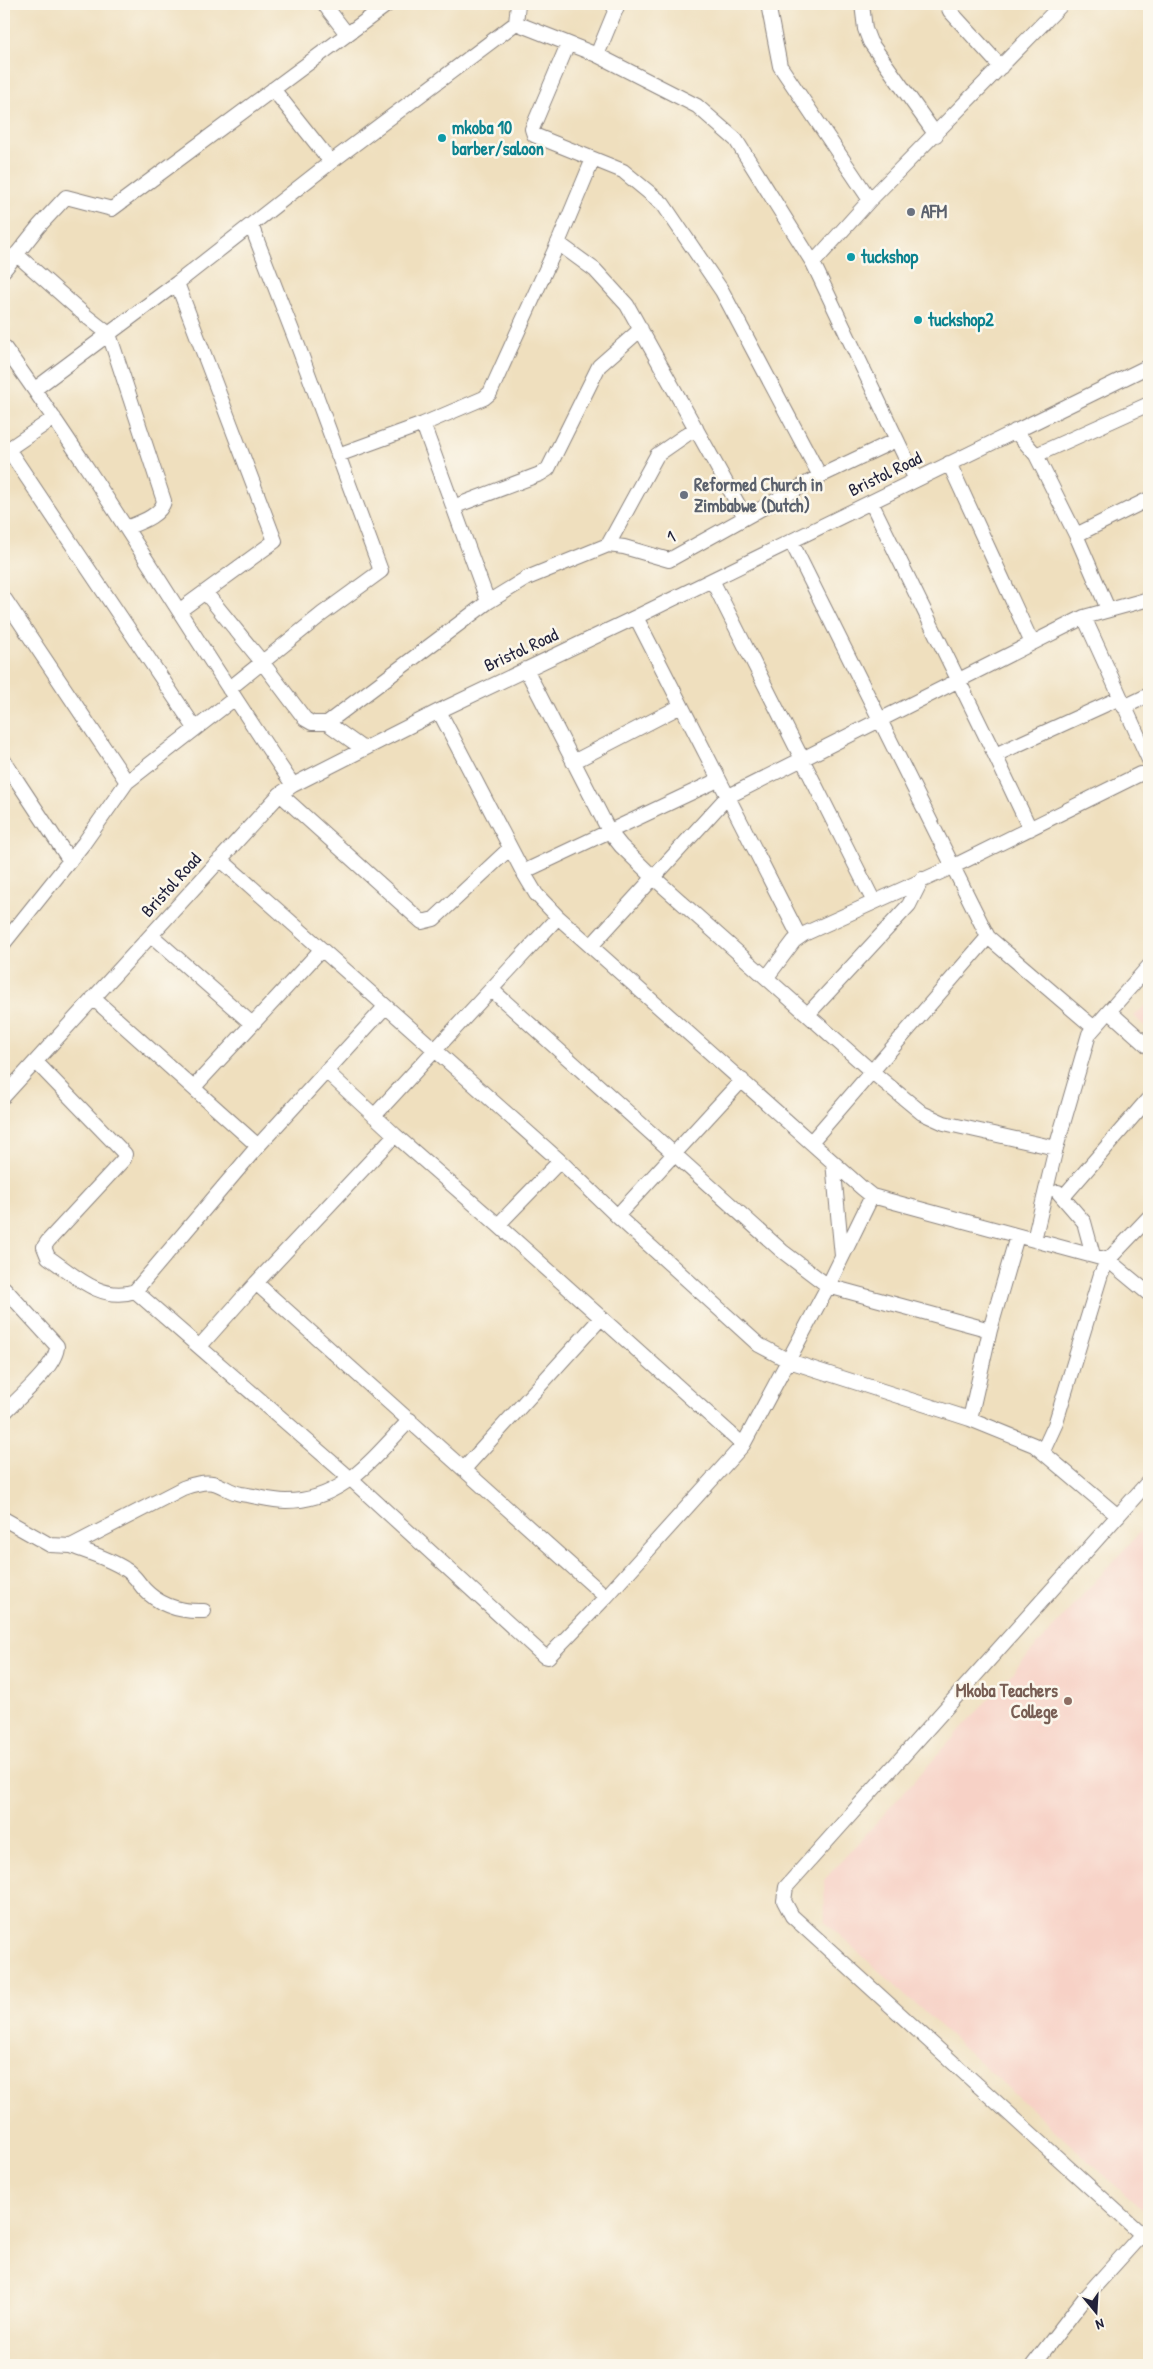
<svg xmlns="http://www.w3.org/2000/svg" width="1153" height="2369" viewBox="0 0 1153 2369" font-family="'Patrick Hand',sans-serif">
  <style>
    .built { fill: #f7d1c6 }
    .lines { fill: none; stroke-linecap: round; stroke-linejoin: round }
    .minor-casing { stroke: #88807c; stroke-width: 16 }
    .minor { stroke: #fff; stroke-width: 14 }
    .culture-dot { fill: #0f9aa8; stroke: #fbf7ec; stroke-width: 2 }
    .worship-dot { fill: #6b7280; stroke: #fbf7ec; stroke-width: 2 }
    .education-dot { fill: #8d6e63; stroke: #fbf7ec; stroke-width: 2 }
    .labels { text-anchor: middle; stroke-width: 5; stroke-linejoin: round; paint-order: stroke }
    .culture-label { font-size: 18px; font-weight: bold; fill: #0d838f; stroke: #fbf7ec; text-anchor: start }
    .worship-label { font-size: 18px; font-weight: bold; fill: #5b616d; stroke: #fbf7ec; text-anchor: start }
    .street-label { font-size: 18px; fill: #22223b; stroke: #fbf7ec }
    .education-label { font-size: 18px; font-weight: bold; fill: #785e54; stroke: #fbf7ec; text-anchor: end }
  </style>
  <rect width="100%" height="100%" fill="#fbf7ec"/>
  <filter id="ink" filterUnits="userSpaceOnUse"><feTurbulence type="fractalNoise" baseFrequency=".02" numOctaves="2"/><feDisplacementMap in="SourceGraphic" scale="10" xChannelSelector="R" yChannelSelector="G"/><feConvolveMatrix kernelMatrix="1 2 1 2 8 2 1 2 1" color-interpolation-filters="sRGB"/></filter>
  <filter id="wash" filterUnits="userSpaceOnUse"><feTurbulence type="fractalNoise" baseFrequency=".0096" numOctaves="4" result="noise"/><feDisplacementMap in="SourceGraphic" scale="20" xChannelSelector="R" yChannelSelector="G"/><feGaussianBlur stdDeviation="1.12" result="paint"/><feColorMatrix in="noise" values="0 0 0 0 0 0 0 0 0 0 0 0 0 0 0 0 0 1.4 0 .05"/><feComposite in="paint" operator="in"/></filter>
  <g filter="url(#wash)">
    <rect width="100%" height="100%" fill="#efdfbe"/>
    <path class="built" d="M1149 1002V1031L1134 1016Z
      M1149 1522V2216L825 1922 824 1880Z"/>
  </g>
  <g filter="url(#ink)">
    <g class="lines">
      <defs>
        <path id="minor" d="M324 4 347 34
          M768 4 780 66 870 200
          M862 4 865 29 870 42 936 135
          M947 4 950 11 1001 67
          M516 23 518 4
          M568 44 532 129 534 135 623 171 663 204 722 291 820 476
          M597 55 618 4
          M273 89 331 162
          M558 243 595 270 627 305 745 517
          M16 254 86 316 109 334 164 501C161 516 138 523 126 528
          M813 263 870 200 1062 4
          M4 270 39 226 66 197 112 209 388 4
          M177 283 275 541 179 611
          M4 347C106 488 194 641 293 785
          M35 389 177 283 331 162 516 23 597 55 697 106 736 140 813 263 916 480
          M423 424 488 602
          M1015 431 1036 455 1076 535 1108 609
          M8 449 195 728
          M4 452 54 418
          M338 455 423 424 484 398 490 393 558 243 593 159
          M1036 455 1149 404
          M949 463 1032 643
          M871 502 995 755
          M453 507 540 474 548 469 599 366 641 329
          M1076 535 1149 499
          M791 541 988 937 1093 1027
          M608 545 624 547 669 560 820 476 896 440
          M712 580 873 900
          M205 592 262 662 305 719 312 723H327L362 748
          M4 598 127 782
          M636 617 799 936
          M1084 617 1149 760
          M526 669 609 831 621 846 653 877 871 1071 922 1113 944 1123 1056 1148
          M229 689 322 614 381 571 298 346 251 225
          M1124 707 1149 695
          M439 711 523 872 536 894 558 917 862 1188 872 1196 1108 1260 1149 1294
          M327 723 488 602 527 578 608 545 657 455 696 428
          M4 761 70 861
          M573 762 681 706
          M280 794 422 922 434 919 509 849
          M1030 829 995 755 1120 698
          M220 859 560 1161 617 1216 759 1345 789 1361 970 1419 1034 1445 1118 1516
          M523 872 718 780
          M151 935 251 1023
          M4 943 84 843 127 782 235 698
          M591 946 727 797 1084 617 1149 599
          M767 977 794 941 804 934 954 866 1140 774H1149
          M492 990 782 1251 828 1286 990 1330
          M93 998 258 1146
          M1110 1012 1149 1047
          M808 1014 909 905 922 879
          M36 1062 125 1154 124 1159 48 1241 44 1247 48 1257C74 1275 102 1303 135 1291L258 1146 385 1007
          M326 1071 395 1135 498 1225 743 1445
          M194 1087 321 950
          M4 1096 280 794 293 785 439 711 636 617 1149 366
          M374 1116 558 917
          M811 1142 988 937
          M833 1162 842 1256
          M1058 1192 1084 1222 1093 1255
          M1064 1196 1149 1098
          M617 1216 742 1080
          M498 1225 560 1161
          M1034 1240 1056 1148 1089 1034 1149 966
          M256 1283 606 1597
          M4 1288 57 1346C57 1366 18 1398 4 1413
          M135 1291 351 1479 544 1656 548 1657 606 1597 743 1445 828 1286 872 1196
          M200 1346 256 1283 395 1135
          M970 1419 990 1330 1017 1236
          M1043 1451 1055 1425 1101 1274 1108 1260 1149 1217
          M464 1469 601 1318
          M1149 1481 786 1887 784 1901 792 1916 1149 2241
          M4 1519 50 1545 71 1546 183 1488C192 1485 203 1481 213 1483 223 1485 229 1492 241 1494 256 1496 272 1501 286 1501 344 1501 373 1457 410 1420
          M71 1546C90 1553 108 1558 125 1569 134 1574 138 1582 144 1589 160 1606 182 1612 204 1611
          M1033 2365 1087 2295 1142 2234"/>
      </defs>
      <use href="#minor" class="minor-casing"/>
      <use href="#minor" class="minor"/>
    </g>
  </g>
  <g class="culture-dot">
    <circle cx="442" cy="138" r="5"/>
    <circle cx="851" cy="257" r="5"/>
    <circle cx="918" cy="320" r="5"/>
  </g>
  <g class="worship-dot">
    <circle cx="911" cy="212" r="5"/>
    <circle cx="684" cy="495" r="5"/>
  </g>
  <circle class="education-dot" cx="1068" cy="1701" r="5"/>
  <g class="labels">
    <g class="culture-label">
      <text x="452" y="134">mkoba 10<tspan x="452" dy="21">barber/saloon</tspan></text>
      <text x="861" y="263">tuckshop</text>
      <text x="928" y="326">tuckshop2</text>
    </g>
    <g class="worship-label">
      <text x="921" y="218">AFM</text>
      <text x="694" y="491">Reformed Church in<tspan x="694" dy="21">Zimbabwe (Dutch)</tspan></text>
    </g>
    <g class="street-label">
      <text transform="translate(885 474) rotate(-26)" y="6">Bristol Road</text>
      <text transform="translate(671 537) rotate(-29)" y="6">1</text>
      <text transform="translate(521 650) rotate(-25)" y="6">Bristol Road</text>
      <text transform="translate(171 885) rotate(-48)" y="6">Bristol Road</text>
    </g>
    <g class="education-label">
      <text x="1058" y="1697">Mkoba Teachers<tspan x="1058" dy="21">College</tspan></text>
    </g>
  </g>
  <rect width="1153" height="2369" fill="none" stroke="#fbf7ec" stroke-width="20"/>
  <g transform="translate(1096 2312) rotate(162)" stroke="#fbf7ec" stroke-width="4" paint-order="stroke">
  <path d="M0-4L9 19L0 12L-9 19Z" fill="#22223b"/>
  <text y="-8" font-size="14" font-weight="bold" text-anchor="middle" fill="#22223b">N</text>
  </g>
</svg>
